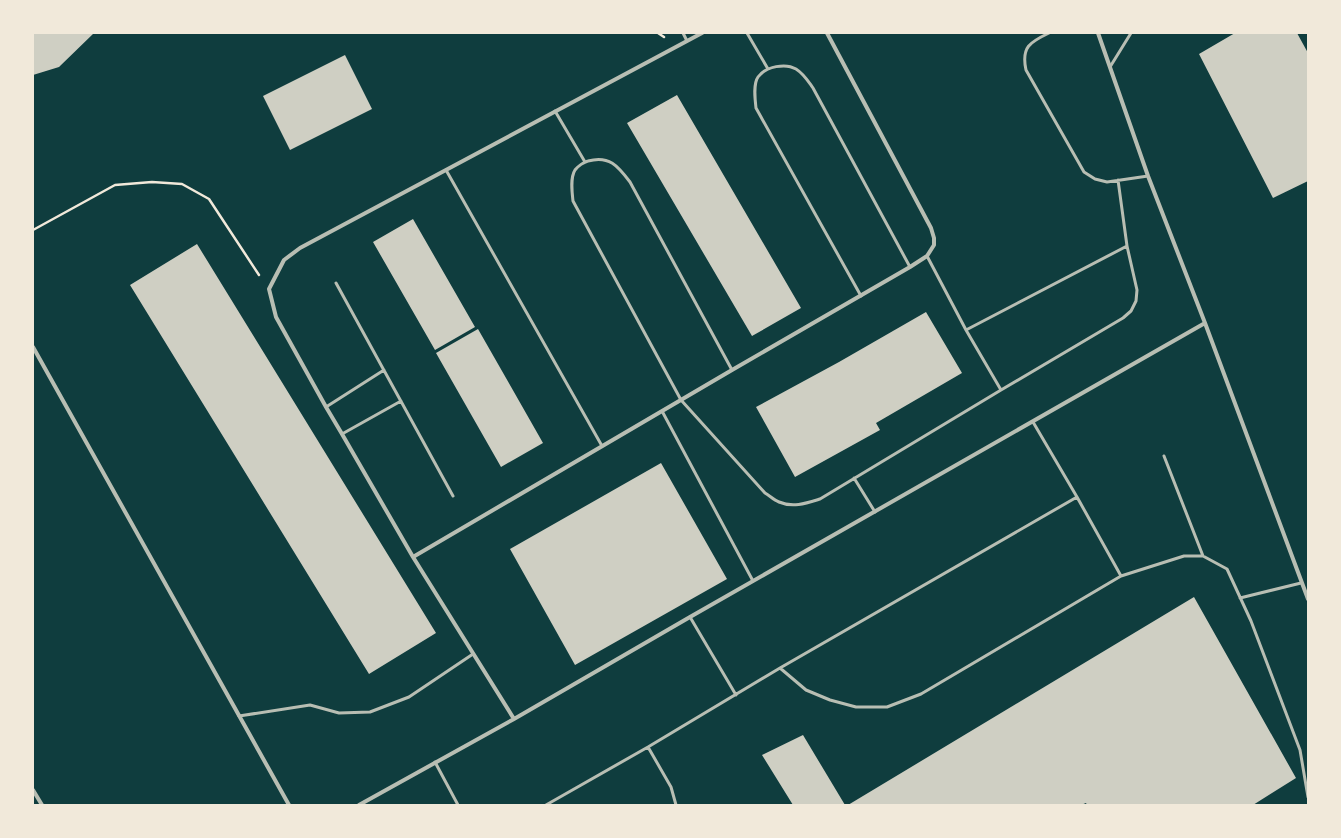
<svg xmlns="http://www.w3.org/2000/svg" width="1341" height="838" viewBox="0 0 1341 838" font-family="Inter,sans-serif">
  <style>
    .building { fill: #cfcfc3 }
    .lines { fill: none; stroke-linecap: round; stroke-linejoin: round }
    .path { stroke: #f1e9da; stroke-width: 2.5 }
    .service { stroke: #b8beb3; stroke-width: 3 }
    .minor { stroke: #b8beb3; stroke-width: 4 }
  </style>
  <rect width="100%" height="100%" fill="#0f3d3e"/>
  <path class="building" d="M33 33H94L59 67 33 75Z
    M1235 33H1297L1308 53V181L1273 198 1199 54Z
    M345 55 372 109 290 150 263 96Z
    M677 95 801 308 752 336 627 123Z
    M413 219 475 327 435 350 373 242Z
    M197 244 436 633 369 674 130 285Z
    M926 312 962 373 876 423 880 430 795 477 756 407 839 362Z
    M478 329 543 443 501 467 436 353Z
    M661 463 727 579 575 665 510 549Z
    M1194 597 1296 778 1253 805H1087L1086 803 1081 805H848Z
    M803 735 845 805H793L762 755Z"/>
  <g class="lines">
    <path class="path" d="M658 33 664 37
      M33 230 115 185 152 182 182 184 209 199 259 275"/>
    <path class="service" d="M683 33 687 41
      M747 33 768 69
      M1049 33C1030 42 1021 47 1026 70L1084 172 1095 179 1107 182 1148 176
      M1110 67 1131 33
      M555 111 585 162
      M446 170 602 446
      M927 256 966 330 1001 390
      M336 283 453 496
      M861 296 756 108C755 99 753 84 758 77 766 66 786 63 796 69 804 74 808 81 813 88L910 267
      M966 330 1127 246
      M732 370 630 182C618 166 609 155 588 161 584 162 578 166 575 170 570 178 572 192 573 201L681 400 765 493C770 496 774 500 779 502 793 508 807 503 820 499L1001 390 1123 318 1131 311 1136 301 1137 290 1127 246 1118 180
      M326 407 384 370
      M662 411 753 581
      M1033 422 1077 497 1121 576
      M342 434 401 401
      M1164 456 1203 556
      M854 478 875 512
      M1240 598 1301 583
      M690 617 736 695
      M780 668 806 690 830 700 856 707H887L921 694 1121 576 1184 556H1203L1227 569 1251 621 1300 750 1308 797
      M239 716 310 705 339 713 370 712 409 697 473 654
      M648 747 671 787 676 805
      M435 762 458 805
      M546 805 648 747 780 668 1077 497"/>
    <path class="minor" d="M1098 33 1148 176 1205 323 1308 599
      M33 347 289 805
      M413 557 732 370 910 267 927 256 934 245V238L931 228 827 33
      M514 719 413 557 342 434 326 407 276 317 269 289 284 260 300 248 702 33
      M33 790 42 805
      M359 805 514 719 690 617 1205 323"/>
  </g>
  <rect width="1341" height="838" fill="none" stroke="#f1e9da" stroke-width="68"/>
</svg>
